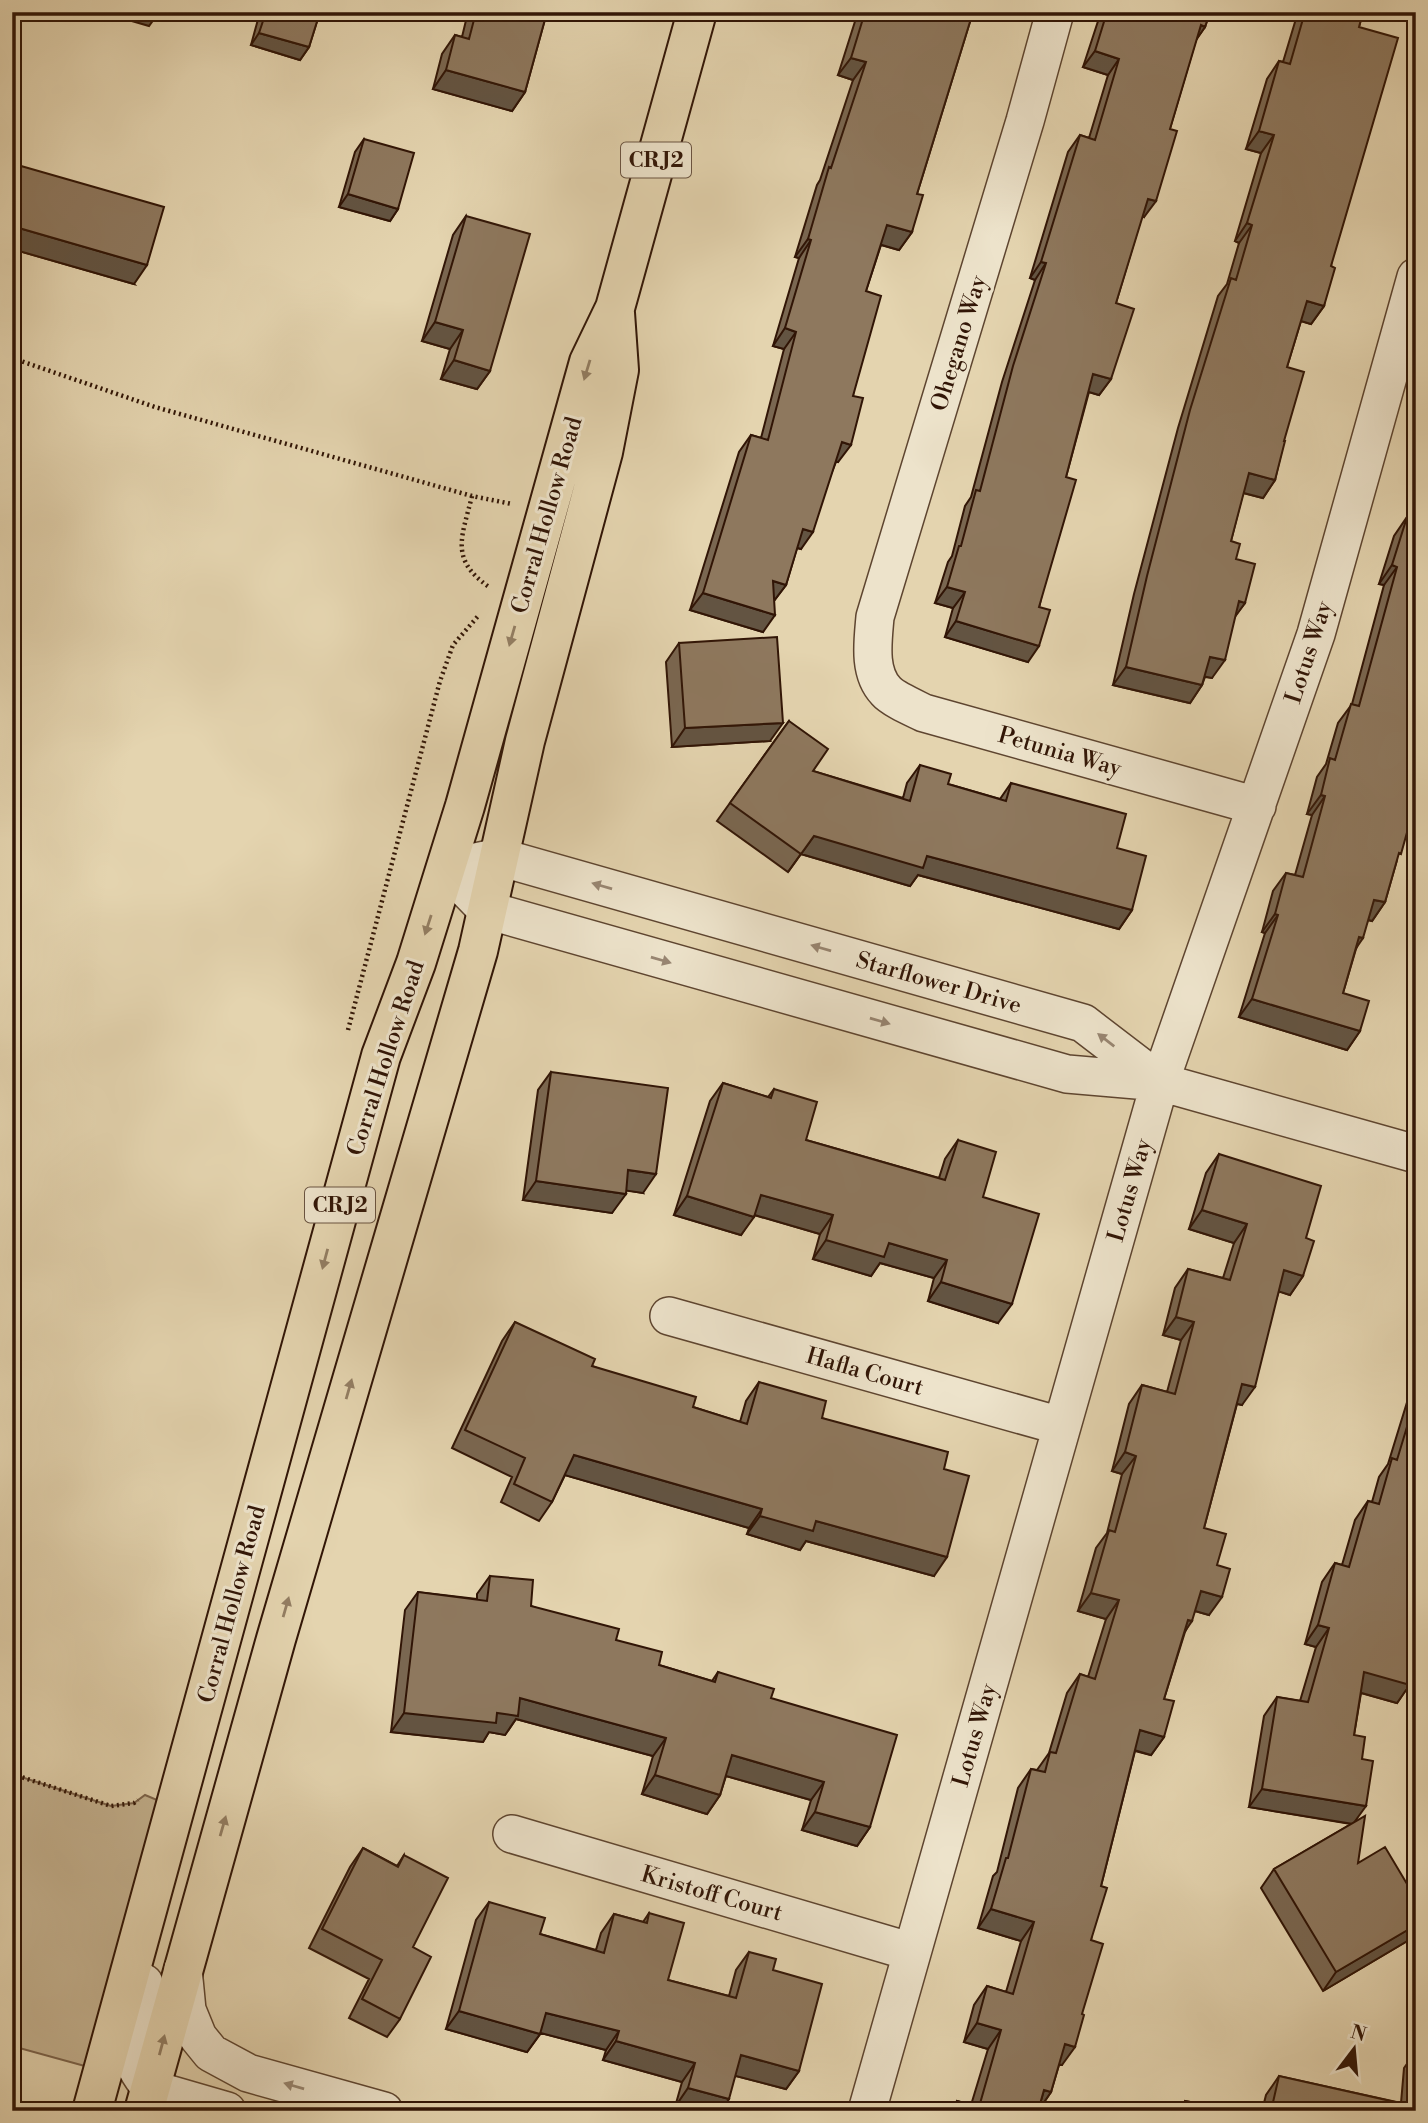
<svg xmlns="http://www.w3.org/2000/svg" width="1428" height="2123" viewBox="0 0 1428 2123" font-family="'Libre Bodoni',serif">
  <style>
    .green { fill: #c6b492; stroke: #7c644c; stroke-width: 2 }
    .lines { fill: none; stroke-linecap: round; stroke-linejoin: round }
    .street-casing { stroke: #5e4530; stroke-width: 40 }
    .primary-casing { stroke: #311506; stroke-width: 42 }
    .path { stroke: #311506; stroke-width: 4.5; stroke-dasharray: 2 3.5; stroke-linecap: butt }
    .street { stroke: #ede3cb; stroke-width: 37 }
    .primary { stroke: #e4d4af; stroke-width: 38 }
    .wall { fill: #7a6751; stroke: #311506; stroke-width: 2 }
    .shaded-wall { fill: #635442; stroke: #311506; stroke-width: 2 }
    .building { fill: #8e785e; stroke: #311506; stroke-width: 2 }
    .oneway { fill: #937e63 }
    .oneway2 { fill: #988672 }
    .labels { text-anchor: middle; stroke-width: 6; stroke-linejoin: round; paint-order: stroke }
    .shield { fill: #ede3cb; stroke: #695341; stroke-width: 2 }
    .shield-label { font-size: 21px; font-weight: bold; fill: #311506 }
    .street-label { font-size: 23px; fill: #311506; stroke: #ede3cb }
  </style>
  <rect width="100%" height="100%" fill="#e4d4af"/>
  <filter id="stains"><feTurbulence type="fractalNoise" baseFrequency=".00286" numOctaves="4"/><feColorMatrix values="0 0 0 0 .2 0 0 0 0 .09 0 0 0 0 .02 0 0 0 .5 -.17"/></filter>
  <radialGradient id="worn" r=".72"><stop offset=".6" stop-color="#630" stop-opacity="0"/><stop offset="1" stop-color="#630" stop-opacity=".3"/></radialGradient>
  <path class="green" d="M12 1774 111 1806 134 1803 145 1795 162 1802 92 2068 12 2046Z"/>
  <g class="lines">
    <defs>
      <path id="street" d="M1055 12 1025 121 875 617C873 641 868 672 886 691 893 699 914 708 924 713L1257 806
        M446 868 499 857 1083 1023 1160 1082 1416 1154
        M446 868 487 910 1067 1074 1160 1082
        M669 1316 1061 1426
        M512 1834 912 1952
        M183 1969 187 2010 198 2037 211 2053 248 2073 384 2111
        M144 1983C139 2008 126 2041 136 2066 139 2074 146 2082 151 2089L227 2111
        M867 2111 1160 1082 1316 634 1416 277"/>
      <path id="primary" d="M92 2111 381 1056 416 963 465 806 589 362 615 308 697 12
        M144 2111 276 1639 478 951 525 741 603 452 619 370 615 313"/>
    </defs>
    <use href="#street" class="street-casing"/>
    <use href="#primary" class="primary-casing"/>
    <path class="path" d="M12 358 155 407 472 496 512 504
      M472 496C462 537 449 559 489 587
      M348 1030 440 681 453 645 479 615
      M12 1774 111 1806 134 1803 138 1800"/>
    <use href="#street" class="street"/>
    <use href="#primary" class="primary"/>
  </g>
  <path class="wall" d="M260 12H320L309 47 300 60 251 45Z
    M468 12H547L525 92 512 111 433 89 442 54 455 35 462 37Z
    M858 12H973L917 194 912 232 899 250 881 245 866 291 853 396 838 462H836L801 549 797 548 786 585 774 601 763 632 690 610 739 452 751 435 761 438 784 349 773 346 799 258 795 257 817 185 820 180 853 80 838 75Z
    M1101 12H1210L1205 27 1196 40 1144 217 1142 216 1116 303 1111 379 1099 395 1089 392 1066 477 1028 662 945 637 953 608 935 603 948 562 952 556 965 506 971 497 1002 382 1035 280 1030 278 1068 152 1080 135 1089 138 1108 75 1083 67Z
    M1298 12H1363L1359 27 1331 266 1324 306 1311 324 1301 321 1287 367 1284 441 1275 480 1263 498 1243 493 1231 541 1245 603 1235 616 1212 678 1205 677 1202 685 1190 703 1113 685 1134 594 1178 428 1218 296 1227 284 1239 243 1235 241 1261 153 1246 149 1267 79 1279 61 1283 62Z
    M364 139 398 209 390 221 339 207 355 152Z
    M21 166 134 284 12 249V179Z
    M466 216 490 371 477 389 441 379 450 349 422 341 453 235Z
    M1407 517 1397 860 1385 902 1372 921 1368 920 1356 949 1343 993 1360 1031 1347 1050 1239 1017 1265 933 1262 932 1273 891 1286 873 1295 875 1312 815 1307 814 1317 777 1326 764 1338 723 1352 704 1384 585 1379 584 1394 536Z
    M679 643 770 741 672 747 666 662Z
    M789 721 813 771 903 798 907 783 920 765 948 784 1000 799 1011 783 1117 848 1132 910 1119 929 918 875 910 886 801 854 788 872 717 821Z
    M1416 1008V1034L1408 1032Z
    M551 1072 643 1193 626 1190 612 1213 523 1200 538 1090Z
    M723 1083 768 1097 774 1089 806 1140 939 1178 945 1159 958 1140 983 1197 998 1323 928 1301 934 1278 880 1263 871 1276 813 1259 820 1234 754 1215 741 1235 674 1215 710 1101Z
    M1219 1154 1306 1238 1303 1276 1290 1295 1279 1291 1242 1405 1237 1404 1204 1528 1217 1565 1209 1615 1195 1611 1185 1632 1164 1699V1737L1151 1755 1135 1751 1101 1886 1091 1940 1062 2065H1059L1051 2092 1038 2111H950L957 2101 971 2105 988 2049 964 2042 974 2005 987 1986 1006 1992 1021 1941 978 1928 993 1876 997 1872 1018 1788 1031 1769 1037 1770 1049 1753 1067 1693 1080 1674 1088 1677 1106 1619 1078 1611 1096 1548 1107 1533 1122 1474 1112 1471 1129 1404 1142 1385 1167 1392 1181 1340 1163 1335 1175 1288 1188 1269 1223 1278 1234 1243 1189 1229 1206 1173Z
    M1416 1311V1339L1409 1337Z
    M515 1322 592 1366 693 1407 740 1422 746 1401 759 1382 822 1418 944 1469 934 1576 806 1541 800 1550 747 1534 749 1528 565 1475 552 1502 539 1521 501 1502 512 1477 452 1448 502 1341Z
    M1416 1373V1692L1406 1690 1397 1703 1361 1693 1354 1735 1362 1759 1356 1821 1358 1863 1416 1899V1934L1414 1937 1323 1991 1261 1888 1274 1869 1351 1824 1249 1807 1264 1716 1277 1697 1300 1701 1316 1647 1305 1644 1322 1582 1335 1563 1342 1565 1355 1520 1368 1501 1372 1502 1379 1477 1388 1464Z
    M490 1576 531 1606 616 1640 659 1665 712 1681 718 1672 771 1698 870 1827 857 1846 802 1830 811 1800 726 1776 720 1795 707 1814 642 1794 653 1756 516 1719 505 1735 489 1732 483 1742 391 1732 405 1610 418 1592 477 1599V1594Z
    M363 1848 397 1866 404 1855 413 1947 400 2019 387 2037 349 2018 369 1979 309 1948 350 1867Z
    M489 1902 540 1934 596 1950 601 1933 614 1914 643 1922 649 1913 668 1980 729 1996 736 1970 749 1952 773 1970 799 2071 786 2089 736 2076 675 2107 682 2082 603 2060 606 2050 541 2033 527 2052 446 2029 476 1920Z
    M1416 2051V2111H1262L1266 2095 1279 2076 1401 2103 1404 2068Z
    M1185 2101 1237 2111H1179Z"/>
  <path class="shaded-wall" d="M101 12H159L149 26Z
    M1201 25 1205 27 1194 43Z
    M259 33 309 47 300 60 251 45Z
    M1095 51 1119 59 1108 75 1083 67Z
    M851 58 866 62 853 80 838 75Z
    M446 70 525 92 512 111 433 89Z
    M1259 131 1274 135 1261 153 1246 149Z
    M348 194 398 209 390 221 339 207Z
    M1148 199 1156 201 1144 217 1136 215Z
    M1247 223 1252 225 1239 243 1235 241Z
    M887 225 912 232 899 250 875 243Z
    M12 226 147 265 134 284 12 249Z
    M808 239 811 240 799 258 795 257Z
    M1041 262 1046 263 1035 280 1030 278Z
    M1307 301 1324 306 1311 324 1294 319Z
    M435 322 463 330 450 349 422 341Z
    M785 328 796 332 784 349 773 346Z
    M454 360 490 371 477 389 441 379Z
    M1093 374 1111 379 1099 395 1082 390Z
    M842 442 851 445 838 462 830 460Z
    M1249 473 1275 480 1263 498 1236 491Z
    M803 529 813 532 801 549 791 546Z
    M1392 565 1397 567 1384 585 1379 584Z
    M773 581 786 585 773 602Z
    M947 587 965 592 953 608 935 603Z
    M703 593 775 615 763 632 690 610Z
    M1239 601 1245 603 1232 621Z
    M956 621 1039 646 1028 662 945 637Z
    M1210 657 1225 660 1212 678 1197 675Z
    M1126 667 1202 685 1190 703 1113 685Z
    M783 723 770 741 672 747 685 728Z
    M1321 795 1325 796 1312 815 1307 814Z
    M814 836 927 856 1132 910 1119 929 918 875 910 886 801 854 788 872Z
    M1374 900 1385 902 1372 921 1361 918Z
    M1275 914 1278 915 1265 933 1262 932Z
    M1359 937 1363 938 1350 957Z
    M1252 999 1360 1031 1347 1050 1239 1017Z
    M1416 1022V1034L1408 1032Z
    M628 1170 656 1174 643 1193 615 1189Z
    M536 1181 626 1194 612 1213 523 1200Z
    M761 1195 833 1215 820 1234 748 1213Z
    M687 1196 754 1217 741 1235 674 1215Z
    M1202 1210 1247 1224 1234 1243 1189 1229Z
    M826 1240 889 1243 947 1260 934 1278 880 1263 871 1276 813 1259Z
    M1284 1270 1303 1276 1290 1295 1271 1289Z
    M941 1282 1012 1304 998 1323 928 1301Z
    M1176 1317 1194 1322 1181 1340 1163 1335Z
    M1416 1327V1339L1409 1337Z
    M1242 1384 1255 1387 1242 1405 1229 1402Z
    M1125 1452 1136 1456 1122 1474 1112 1471Z
    M574 1455 762 1509 749 1528 561 1474Z
    M760 1516 816 1521 947 1557 934 1576 806 1541 800 1550 747 1534Z
    M1201 1591 1222 1597 1209 1615 1188 1609Z
    M1091 1593 1119 1600 1106 1619 1078 1611Z
    M1188 1620 1192 1621 1179 1640Z
    M1318 1625 1329 1628 1316 1647 1305 1644Z
    M1416 1670V1692L1406 1690 1397 1703 1351 1690 1364 1672Z
    M520 1698 666 1738 653 1756 516 1719 505 1735 489 1732 483 1742 391 1732 404 1713H497Z
    M1140 1730 1164 1737 1151 1755 1127 1748Z
    M732 1755 824 1782 811 1800 719 1774Z
    M655 1775 720 1795 707 1814 642 1794Z
    M1262 1789 1366 1806 1353 1824 1249 1807Z
    M815 1812 870 1827 857 1846 802 1830Z
    M991 1909 1034 1922 1021 1941 978 1928Z
    M1416 1925V1934L1414 1937 1323 1991 1336 1972Z
    M459 2011 540 2034 527 2052 446 2029Z
    M546 2013 619 2031 606 2050 533 2031Z
    M977 2023 1001 2030 988 2049 964 2042Z
    M616 2041 695 2063 682 2082 603 2060Z
    M1065 2044 1075 2047 1062 2065 1052 2063Z
    M741 2055 799 2071 786 2089 728 2074Z
    M688 2088 729 2099 721 2111H689L675 2107Z
    M1044 2090 1051 2092 1038 2111Z"/>
  <path class="building" d="M266 12H320L309 47 259 33Z
    M476 12H547L525 92 446 70 455 35 469 39Z
    M865 12H973L917 194 923 195 912 232 887 225 866 291 881 296 853 396 863 398 851 445 842 442 813 532 803 529 786 585 773 581 775 615 703 593 751 435 768 440 796 332 785 328 811 240 808 239 829 167 831 168 866 62 851 58Z
    M1107 12H1210L1205 27 1201 25 1170 129 1177 131 1156 201 1148 199 1116 303 1134 309 1111 379 1093 374 1066 477 1076 480 1039 607 1050 610 1039 646 956 621 965 592 947 587 959 546H961L976 490 980 491 1013 366 1046 263 1041 262 1080 135 1095 140 1119 59 1095 51Z
    M1305 12H1363L1359 27 1398 38 1331 266 1335 268 1324 306 1307 301 1287 367 1304 372 1284 441H1285L1275 480 1249 473 1231 541 1240 544 1236 559 1255 564 1245 603 1239 601 1225 660 1210 657 1202 685 1126 667 1147 576 1190 410 1231 278 1236 280 1252 225 1247 223 1274 135 1259 131 1279 61 1290 64Z
    M364 139 414 153 398 209 348 194Z
    M21 166 164 207 147 265 12 226V196Z
    M466 216 530 234 490 371 454 360 463 330 435 322Z
    M1407 517 1416 520V800L1401 854 1399 853 1385 902 1374 900 1363 938 1359 937 1343 993 1369 1001 1360 1031 1252 999 1278 915 1275 914 1286 873 1303 877 1325 796 1321 795 1330 758 1335 760 1351 704 1359 706 1397 567 1392 565Z
    M777 637 783 723 685 728 679 643Z
    M789 721 828 749 813 771 910 801 920 765 951 774 948 784 1006 801 1011 783 1126 814 1117 848 1146 856 1132 910 927 856 923 868 814 836 801 854 730 803Z
    M551 1072 668 1088 656 1174 628 1170 626 1194 536 1181Z
    M723 1083 771 1098 774 1089 817 1102 806 1140 945 1180 958 1140 996 1152 983 1197 1039 1214 1012 1304 941 1282 947 1260 889 1243 884 1257 826 1240 833 1215 761 1195 754 1217 687 1196Z
    M1219 1154 1321 1186 1306 1238 1314 1241 1303 1276 1284 1270 1255 1387 1242 1384 1204 1528 1226 1534 1217 1565 1230 1569 1222 1597 1201 1591 1192 1621 1188 1620 1164 1699 1174 1701 1164 1737 1140 1730 1101 1886 1107 1888 1091 1940 1103 1944 1082 2014 1084 2015 1075 2047 1065 2044 1051 2092 1044 2090 1038 2111H954L957 2101 979 2107 1001 2030 977 2023 987 1986 1013 1994 1034 1922 991 1909 1006 1858H1008L1031 1769 1045 1772 1050 1752 1056 1753 1080 1674 1095 1679 1119 1600 1091 1593 1109 1530 1115 1532 1136 1456 1125 1452 1142 1385 1175 1394 1194 1322 1176 1317 1188 1269 1230 1280 1247 1224 1202 1210Z
    M515 1322 595 1359 592 1366 696 1397 693 1407 747 1424 759 1382 826 1401 822 1418 948 1452 944 1469 969 1476 947 1557 816 1521 813 1531 760 1516 762 1509 574 1455 552 1502 514 1484 525 1458 465 1430Z
    M1416 1397V1670H1414L1410 1685 1364 1672 1354 1735 1365 1737 1362 1759 1373 1761 1366 1806 1262 1789 1277 1697 1308 1702 1329 1628 1318 1625 1335 1563 1349 1567 1368 1501 1379 1504 1392 1458 1397 1460Z
    M490 1576 533 1580 531 1606 619 1629 616 1640 662 1652 659 1665 715 1682 718 1672 774 1689 771 1698 897 1735 870 1827 815 1812 824 1782 732 1755 720 1795 655 1775 666 1738 520 1698 518 1716 497 1713 496 1723 404 1713 418 1592 487 1601Z
    M1365 1816 1358 1863 1385 1847 1416 1899V1925L1336 1972 1274 1869Z
    M363 1848 398 1867 404 1855 448 1878 413 1947 431 1957 400 2019 362 1999 382 1960 322 1929Z
    M489 1902 545 1918 540 1934 604 1953 614 1914 647 1923 649 1913 684 1923 668 1980 736 1998 749 1952 776 1959 773 1970 822 1984 799 2071 741 2055 729 2099 688 2088 695 2063 616 2041 619 2031 546 2013 540 2034 459 2011Z
    M1416 2066V2111H1271L1279 2076 1413 2106Z
    M1185 2101 1237 2111H1184Z
    M1135 2103 1177 2111H1134Z"/>
  <defs><path id="oneway-solid" d="M-6-.8H1V-3.2L6.5 0L1 3.2V.8H-6Z" transform="scale(1.75)"/></defs>
  <g class="oneway">
    <use href="#oneway-solid" transform="translate(587 370) rotate(107)"/>
    <use href="#oneway-solid" transform="translate(512 636) rotate(106)"/>
    <use href="#oneway-solid" transform="translate(428 925) rotate(108)"/>
    <use href="#oneway-solid" transform="translate(325 1259) rotate(105)"/>
    <use href="#oneway-solid" transform="translate(349 1389) rotate(-74)"/>
    <use href="#oneway-solid" transform="translate(286 1607) rotate(-74)"/>
    <use href="#oneway-solid" transform="translate(223 1826) rotate(-74)"/>
    <use href="#oneway-solid" transform="translate(162 2045) rotate(-75)"/>
  </g>
  <g class="oneway2">
    <use href="#oneway-solid" transform="translate(602 886) rotate(-164)"/>
    <use href="#oneway-solid" transform="translate(821 948) rotate(-164)"/>
    <use href="#oneway-solid" transform="translate(661 960) rotate(16)"/>
    <use href="#oneway-solid" transform="translate(880 1021) rotate(16)"/>
    <use href="#oneway-solid" transform="translate(1106 1040) rotate(-142)"/>
    <use href="#oneway-solid" transform="translate(294 2086) rotate(-164)"/>
  </g>
  <g class="labels">
    <g class="shield">
      <rect x="621" y="142.5" width="70" height="35" rx="5"/>
      <rect x="305" y="1187.5" width="70" height="35" rx="5"/>
    </g>
    <g class="shield-label">
      <text x="656" y="167">CR J2</text>
      <text x="340" y="1212">CR J2</text>
    </g>
    <g class="street-label">
      <text transform="translate(958 343) rotate(-73)" y="8">Ohegano Way</text>
      <text transform="translate(546 515) rotate(-74)" y="8">Corral Hollow Road</text>
      <text transform="translate(1308 652) rotate(-72)" y="8">Lotus Way</text>
      <text transform="translate(1060 751) rotate(16)" y="8">Petunia Way</text>
      <text transform="translate(939 982) rotate(16)" y="8">Starflower Drive</text>
      <text transform="translate(385 1058) rotate(-72)" y="8">Corral Hollow Road</text>
      <text transform="translate(1129 1190) rotate(-74)" y="8">Lotus Way</text>
      <text transform="translate(865 1371) rotate(16)" y="8">Hafla Court</text>
      <text transform="translate(231 1604) rotate(-75)" y="8">Corral Hollow Road</text>
      <text transform="translate(974 1735) rotate(-74)" y="8">Lotus Way</text>
      <text transform="translate(712 1893) rotate(16)" y="8">Kristoff Court</text>
    </g>
  </g>
  <rect width="1428" height="2123" fill="none" stroke="#e4d4af" stroke-width="42"/>
  <rect x="14" y="14" width="1400" height="2095" fill="none" stroke="#311506" stroke-width="3.5"/>
  <rect x="21" y="21" width="1386" height="2081" fill="none" stroke="#311506" stroke-width="2"/>
  <g transform="translate(1354 2049) rotate(16)" stroke="#ede3cb" stroke-width="5" paint-order="stroke">
  <path d="M0-5L12 26L0 18L-12 26Z" fill="#311506"/>
  <text y="-10" font-size="19" font-weight="bold" text-anchor="middle" fill="#311506">N</text>
  </g>
  <rect width="100%" height="100%" filter="url(#stains)"/>
  <rect width="100%" height="100%" fill="url(#worn)"/>
</svg>
